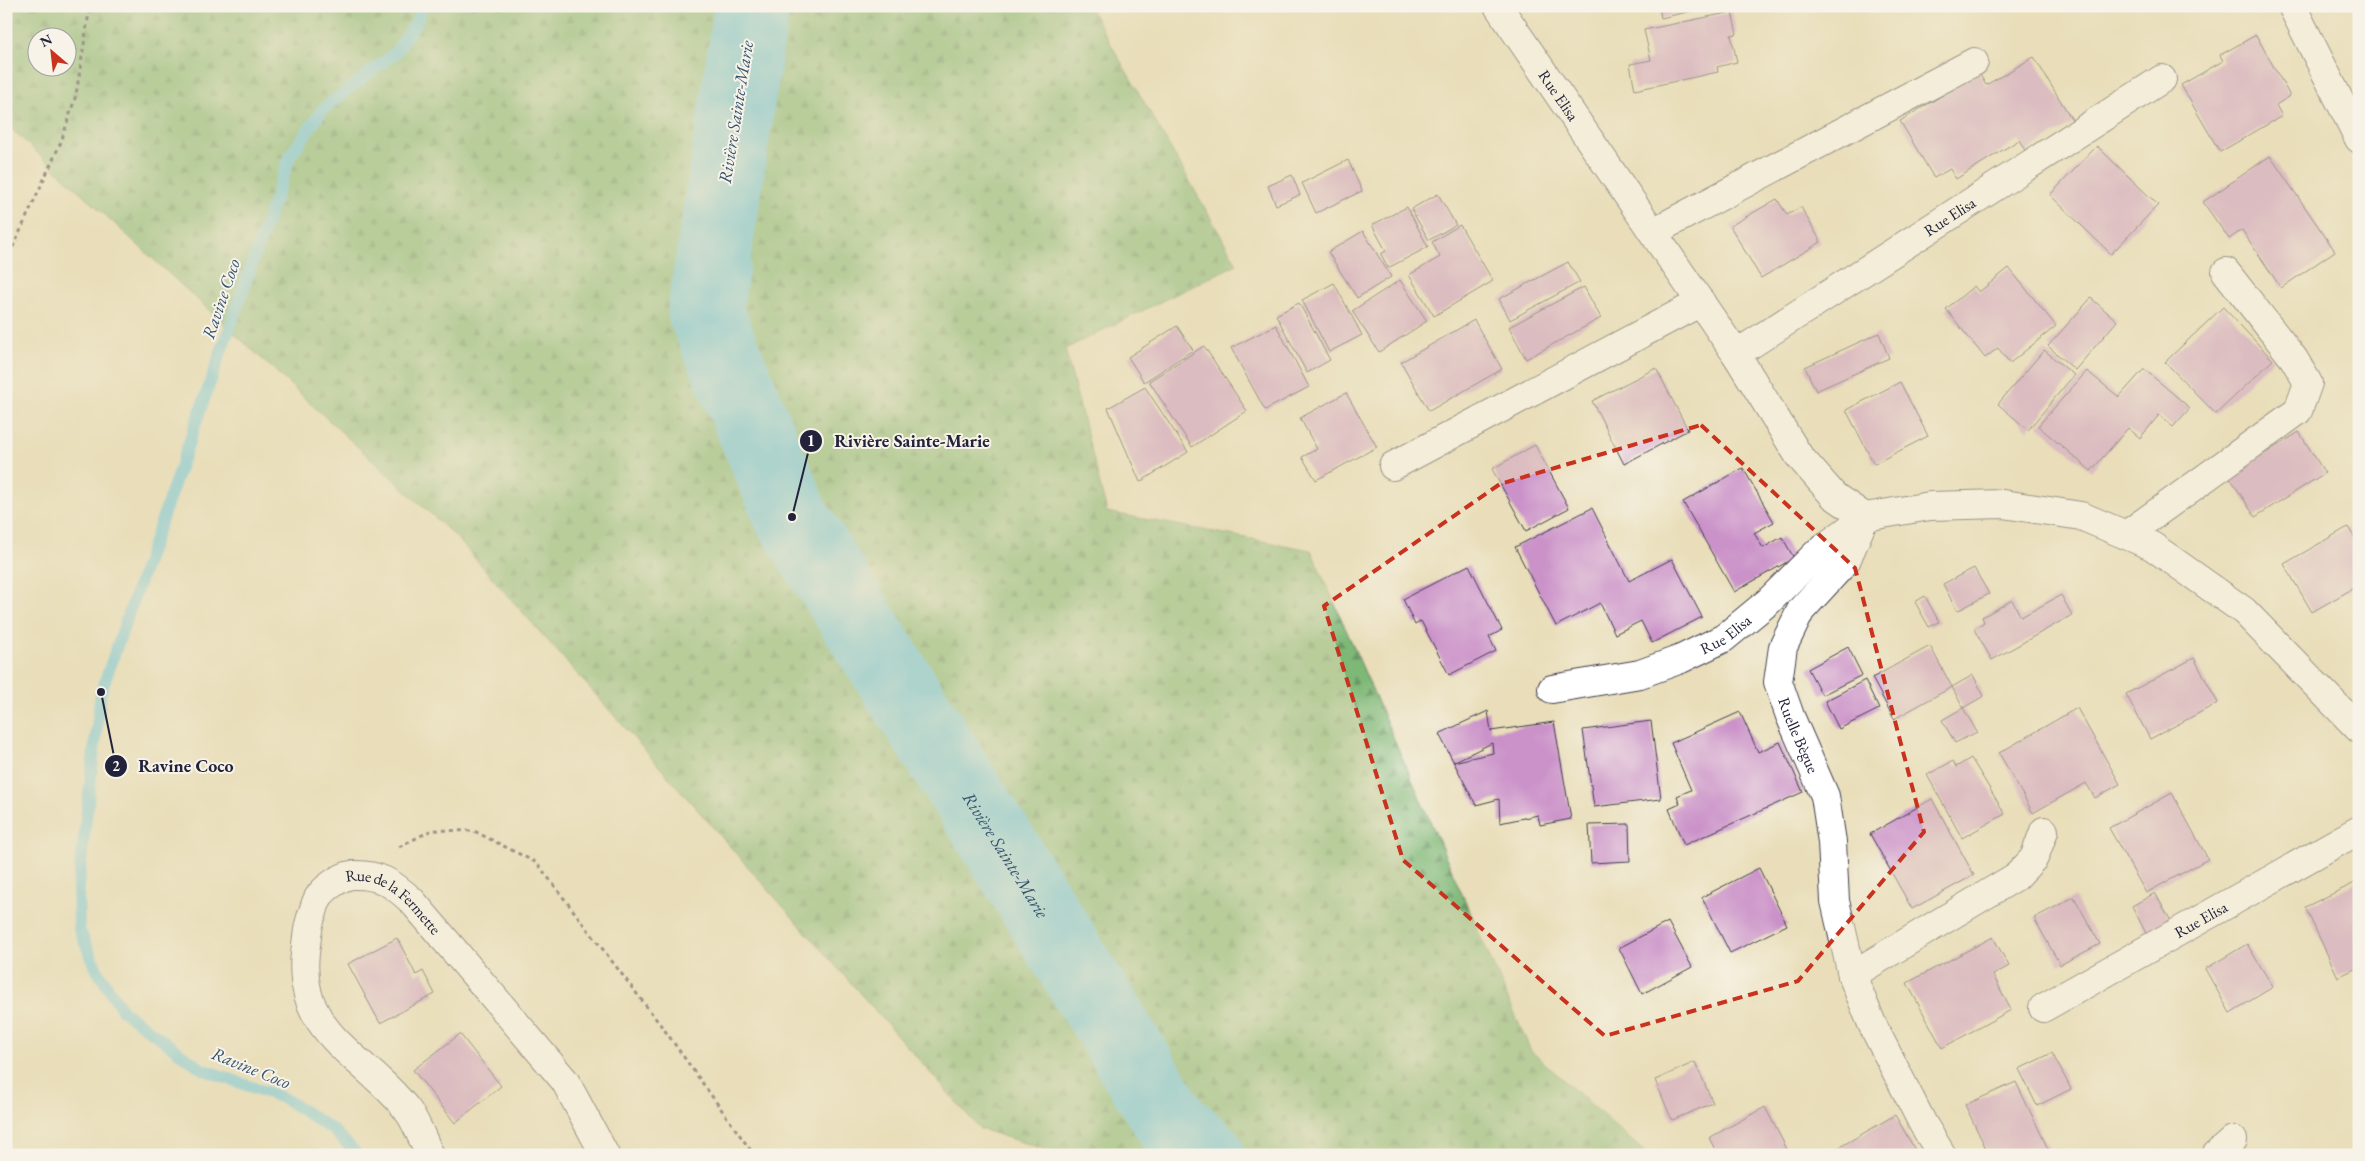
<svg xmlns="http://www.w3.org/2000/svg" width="2365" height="1161" viewBox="0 0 2365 1161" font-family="'EB Garamond',serif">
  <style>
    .forest { fill: url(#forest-firs); stroke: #506d58; fill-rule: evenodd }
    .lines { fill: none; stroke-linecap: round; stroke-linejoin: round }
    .stream { stroke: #66c6e4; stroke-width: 12 }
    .river { stroke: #66c6e4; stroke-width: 75 }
    .building { fill: #cb92c9; fill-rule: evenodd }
    .minor-casing { stroke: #403e4e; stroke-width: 30 }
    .path { stroke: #403e4e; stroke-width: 3; stroke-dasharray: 4 4; stroke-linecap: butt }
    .minor { stroke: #fff; stroke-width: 28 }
    .marked { fill: none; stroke: #c8321e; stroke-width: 4; stroke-dasharray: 10 6; stroke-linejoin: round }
    .labels { text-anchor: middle; stroke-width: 4; stroke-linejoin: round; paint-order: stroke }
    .street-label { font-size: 16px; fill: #22223b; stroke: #f7f3e8 }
    .water-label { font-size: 18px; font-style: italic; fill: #36536e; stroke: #f7f3e8 }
    .leader { fill: none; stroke: #22223b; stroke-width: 2 }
    .callout-dot { fill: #22223b; stroke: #f7f3e8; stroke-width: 2 }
    .mark-label { font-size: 15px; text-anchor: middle; font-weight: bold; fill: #fff }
    .callout-label { font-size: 18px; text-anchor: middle; font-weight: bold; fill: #22223b; stroke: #f7f3e8; stroke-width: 4; stroke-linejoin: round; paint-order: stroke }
  </style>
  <defs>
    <pattern id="forest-firs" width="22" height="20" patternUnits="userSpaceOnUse" patternTransform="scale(1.25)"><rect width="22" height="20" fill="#7eb876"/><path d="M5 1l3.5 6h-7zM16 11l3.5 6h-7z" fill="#679562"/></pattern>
  </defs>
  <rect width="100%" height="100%" fill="#f7f3e8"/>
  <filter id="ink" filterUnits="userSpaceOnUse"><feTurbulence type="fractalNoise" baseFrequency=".02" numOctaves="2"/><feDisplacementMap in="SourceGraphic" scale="10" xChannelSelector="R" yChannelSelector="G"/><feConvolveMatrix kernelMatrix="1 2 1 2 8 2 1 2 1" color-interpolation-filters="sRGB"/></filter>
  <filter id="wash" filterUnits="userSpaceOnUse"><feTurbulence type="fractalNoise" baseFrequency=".0096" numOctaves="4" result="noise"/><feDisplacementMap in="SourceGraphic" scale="20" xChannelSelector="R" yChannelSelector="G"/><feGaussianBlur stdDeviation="1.12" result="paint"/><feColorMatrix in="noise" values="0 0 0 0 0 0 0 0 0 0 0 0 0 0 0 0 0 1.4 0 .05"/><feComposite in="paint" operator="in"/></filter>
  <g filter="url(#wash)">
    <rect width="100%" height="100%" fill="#e9deb9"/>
    <path class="forest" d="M6 6H1089L1237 264 1065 349 1107 512 1311 550 1531 1051 1648 1155H1063L980 1129 456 537 6 124ZM38 38H68V68H38Z"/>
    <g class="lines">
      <path class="stream" d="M358 1155 333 1130 285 1099 202 1069 123 1011 98 972 79 929 78 887 101 692 290 156 323 109 395 53 417 21 422 6"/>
      <path class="river" id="s1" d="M752 6 705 311 792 517 1014 868 1172 1123 1207 1155"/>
    </g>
    <g id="blocks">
      <path class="building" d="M1659 6H1709V7L1661 18Z
        M1732 12 1737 34 1731 35 1737 62 1717 67 1718 72 1635 90 1630 64 1651 60 1644 30Z
        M2256 35 2290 96 2276 105 2282 116 2220 152 2181 85 2223 61 2220 55Z
        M2034 57 2074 123 2026 152 2019 140 1956 179 1950 169 1934 178 1900 121 1979 73 1986 85Z
        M2097 146 2158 205 2111 254 2050 195Z
        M2270 156 2335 251 2281 288 2242 230 2229 239 2203 202Z
        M1348 160 1362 191 1316 213 1302 183Z
        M1292 175 1300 195 1276 205 1268 186Z
        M1438 194 1456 225 1429 240 1411 209Z
        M1777 199 1787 215 1801 207 1821 242 1761 278 1730 226Z
        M1407 207 1428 247 1388 268 1381 254 1386 251 1372 225Z
        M1460 225 1493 281 1434 316 1409 275 1440 257 1432 242Z
        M1363 231 1391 277 1357 298 1328 252Z
        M1568 262 1580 282 1510 320 1499 299Z
        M2009 268 2056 326 2010 363 1998 348 1985 358 1946 309 1974 286 1979 292Z
        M1400 280 1427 321 1379 352 1352 311Z
        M1334 283 1362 335 1329 352 1302 300Z
        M1584 287 1601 318 1526 359 1509 327Z
        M2091 298 2117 321 2075 370 2048 346Z
        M1299 303 1330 360 1307 373 1276 315Z
        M2223 307 2273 360 2216 414 2165 362Z
        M1474 320 1502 369 1429 411 1401 362Z
        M1276 325 1309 387 1265 410 1231 348Z
        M1177 326 1193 350 1144 382 1128 357Z
        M1879 333 1889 358 1816 391 1805 367Z
        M1204 346 1247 411 1192 447 1149 381Z
        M2044 350 2074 375 2028 430 1998 404Z
        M1656 368 1688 430 1624 464 1592 401Z
        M2144 369 2190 408 2173 427 2159 415 2140 438 2128 428 2091 471 2038 426 2087 371 2119 397Z
        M1900 382 1928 436 1874 464 1846 410Z
        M1145 387 1188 452 1140 482 1108 408Z
        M1346 393 1377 447 1316 480 1302 457 1317 449 1300 418Z
        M2299 432 2325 473 2255 517 2229 476Z
        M1535 445 1569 508 1526 531 1492 469Z
        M1743 468 1774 522 1754 533 1763 548 1782 537 1794 558 1734 592 1683 502Z
        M1592 508 1629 581 1672 559 1702 617 1652 643 1641 621 1615 634 1600 603 1556 626 1515 547Z
        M2348 527 2359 545V585L2312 612 2284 564Z
        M1469 565 1502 630 1489 637 1496 651 1449 675 1421 621 1415 625 1403 599Z
        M1974 568 1989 594 1957 611 1943 584Z
        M2061 595 2072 615 1992 660 1974 629 1984 622 1982 617 2012 600 2021 617Z
        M1925 596 1939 622 1929 627 1915 602Z
        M1930 646 1952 687 1894 719 1872 678Z
        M1848 647 1862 675 1822 695 1808 669Z
        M2194 658 2218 703 2150 739 2126 694Z
        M1973 675 1984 696 1963 708 1952 687Z
        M1865 680 1879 709 1839 729 1825 701Z
        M1963 708 1977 732 1955 743 1942 720Z
        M2077 708 2120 784 2095 798 2086 783 2033 813 1999 753Z
        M1488 711 1491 731 1554 722 1571 819 1540 825 1538 815 1500 823 1499 799 1476 805 1439 734ZM1492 743 1493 753 1453 762Z
        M1740 712 1758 752 1780 742 1803 792 1684 845 1669 809 1680 804 1677 796 1691 790 1671 743Z
        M1651 721 1661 799 1594 807 1583 730Z
        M1971 758 2005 814 1962 838 1927 775 1953 761 1956 767Z
        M2172 793 2208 859 2146 893 2109 828Z
        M1932 799 1974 875 1912 909 1870 834Z
        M1629 824 1630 861 1591 863 1589 825Z
        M1759 868 1787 925 1730 953 1702 897Z
        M2359 881V967L2338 977 2305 907Z
        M2155 893 2171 921 2147 935 2132 906Z
        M2074 897 2100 944 2060 965 2034 918Z
        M1668 922 1692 967 1642 994 1619 948Z
        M1993 937 2009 966 1993 975 2011 1010 1942 1048 1907 983Z
        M397 938 416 975 423 971 435 994 380 1023 348 964Z
        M2247 944 2273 987 2230 1013 2205 969Z
        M460 1034 501 1086 455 1123 413 1070Z
        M2052 1053 2071 1089 2037 1106 2019 1069Z
        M1695 1062 1713 1103 1672 1120 1655 1080Z
        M2016 1082 2051 1155H1989L1965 1105Z
        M1765 1107 1790 1155H1718L1709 1138Z
        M1895 1115 1918 1155H1826Z"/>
    </g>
  </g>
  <g filter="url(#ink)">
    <use href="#blocks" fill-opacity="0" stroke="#403e4e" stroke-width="1"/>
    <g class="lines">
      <defs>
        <g id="minor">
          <path id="s2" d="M1498 6 1736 354 1799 456 1834 496 1865 517 1930 506 2003 504 2081 516 2126 535 2152 546 2244 611 2359 729"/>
          <path d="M2292 6 2359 139"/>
          <path d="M1653 232 1974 62"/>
          <path id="s3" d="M1736 354 2162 79"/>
          <path d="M1393 466 1701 302"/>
          <path id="s4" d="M1865 517 1846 561 1801 610 1783 647 1778 682 1790 716 1825 796 1832 842 1835 901 1852 975 1872 1024 1923 1124 1942 1155"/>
          <path d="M2126 535 2298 411 2308 383 2294 359 2226 272"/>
          <path id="s5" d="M1552 689 1640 674 1681 659 1724 638 1769 601 1819 551 1864 518"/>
          <path d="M1852 975 2017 876 2034 858 2044 831"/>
          <path id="s6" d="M2043 1008 2359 830"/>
          <path id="s7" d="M430 1155C423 1141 417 1123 408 1111 366 1056 296 1035 305 953 307 939 307 925 313 912 314 908 316 902 318 898 323 889 341 876 352 875 380 874 392 883 412 901L565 1081 605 1155"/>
          <path d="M2216 1155 2233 1140"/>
        </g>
      </defs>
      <use href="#minor" class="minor-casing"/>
      <path class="path" d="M6 262 61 142 76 95 90 6
        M399 847 432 830 474 831 537 863 666 1032 754 1155"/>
      <use href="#minor" class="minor"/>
    </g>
  </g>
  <path d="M0 0H2365V1161H0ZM1701 425 1855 568 1924 832 1798 981 1605 1036 1403 860 1324 606 1500 484Z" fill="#e9deb9" fill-opacity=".55" fill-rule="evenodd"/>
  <path class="marked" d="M1701 425 1855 568 1924 832 1798 981 1605 1036 1403 860 1324 606 1500 484Z"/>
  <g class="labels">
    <g class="street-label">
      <text dy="6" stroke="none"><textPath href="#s2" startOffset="108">Rue Elisa</textPath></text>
      <text dy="6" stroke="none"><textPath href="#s3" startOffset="254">Rue Elisa</textPath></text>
      <text dy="6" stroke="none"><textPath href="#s5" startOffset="184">Rue Elisa</textPath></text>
      <text dy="6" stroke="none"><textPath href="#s4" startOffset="248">Ruelle Bègue</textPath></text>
      <text dy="6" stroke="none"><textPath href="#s7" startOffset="396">Rue de la Fermette</textPath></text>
      <text dy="6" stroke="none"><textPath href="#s6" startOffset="181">Rue Elisa</textPath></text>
    </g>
    <g class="water-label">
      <text transform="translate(736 112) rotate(-81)" y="6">Rivière Sainte-Marie</text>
      <text transform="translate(221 299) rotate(-71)" y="6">Ravine Coco</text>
      <text dy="6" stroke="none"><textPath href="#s1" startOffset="932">Rivière Sainte-Marie</textPath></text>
      <text transform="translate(251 1068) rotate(22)" y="6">Ravine Coco</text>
    </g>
  </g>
  <path class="leader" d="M792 517L811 441M101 692L116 766"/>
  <g class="callout-dot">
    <circle cx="792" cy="517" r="5"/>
    <circle cx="101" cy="692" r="5"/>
    <circle cx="811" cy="441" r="12"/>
    <circle cx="116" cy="766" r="12"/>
  </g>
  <g class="mark-label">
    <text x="811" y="446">1</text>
    <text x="116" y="771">2</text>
  </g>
  <g class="callout-label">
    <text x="912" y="447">Rivière Sainte-Marie</text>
    <text x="186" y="772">Ravine Coco</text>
  </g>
  <rect width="2365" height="1161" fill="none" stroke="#f7f3e8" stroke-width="25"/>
  <g transform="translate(52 52) rotate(332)"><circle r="24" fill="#f7f3e8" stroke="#a29fa3"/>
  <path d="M0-4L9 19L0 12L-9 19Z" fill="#c8321e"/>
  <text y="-8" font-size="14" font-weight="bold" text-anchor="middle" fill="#22223b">N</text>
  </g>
</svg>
